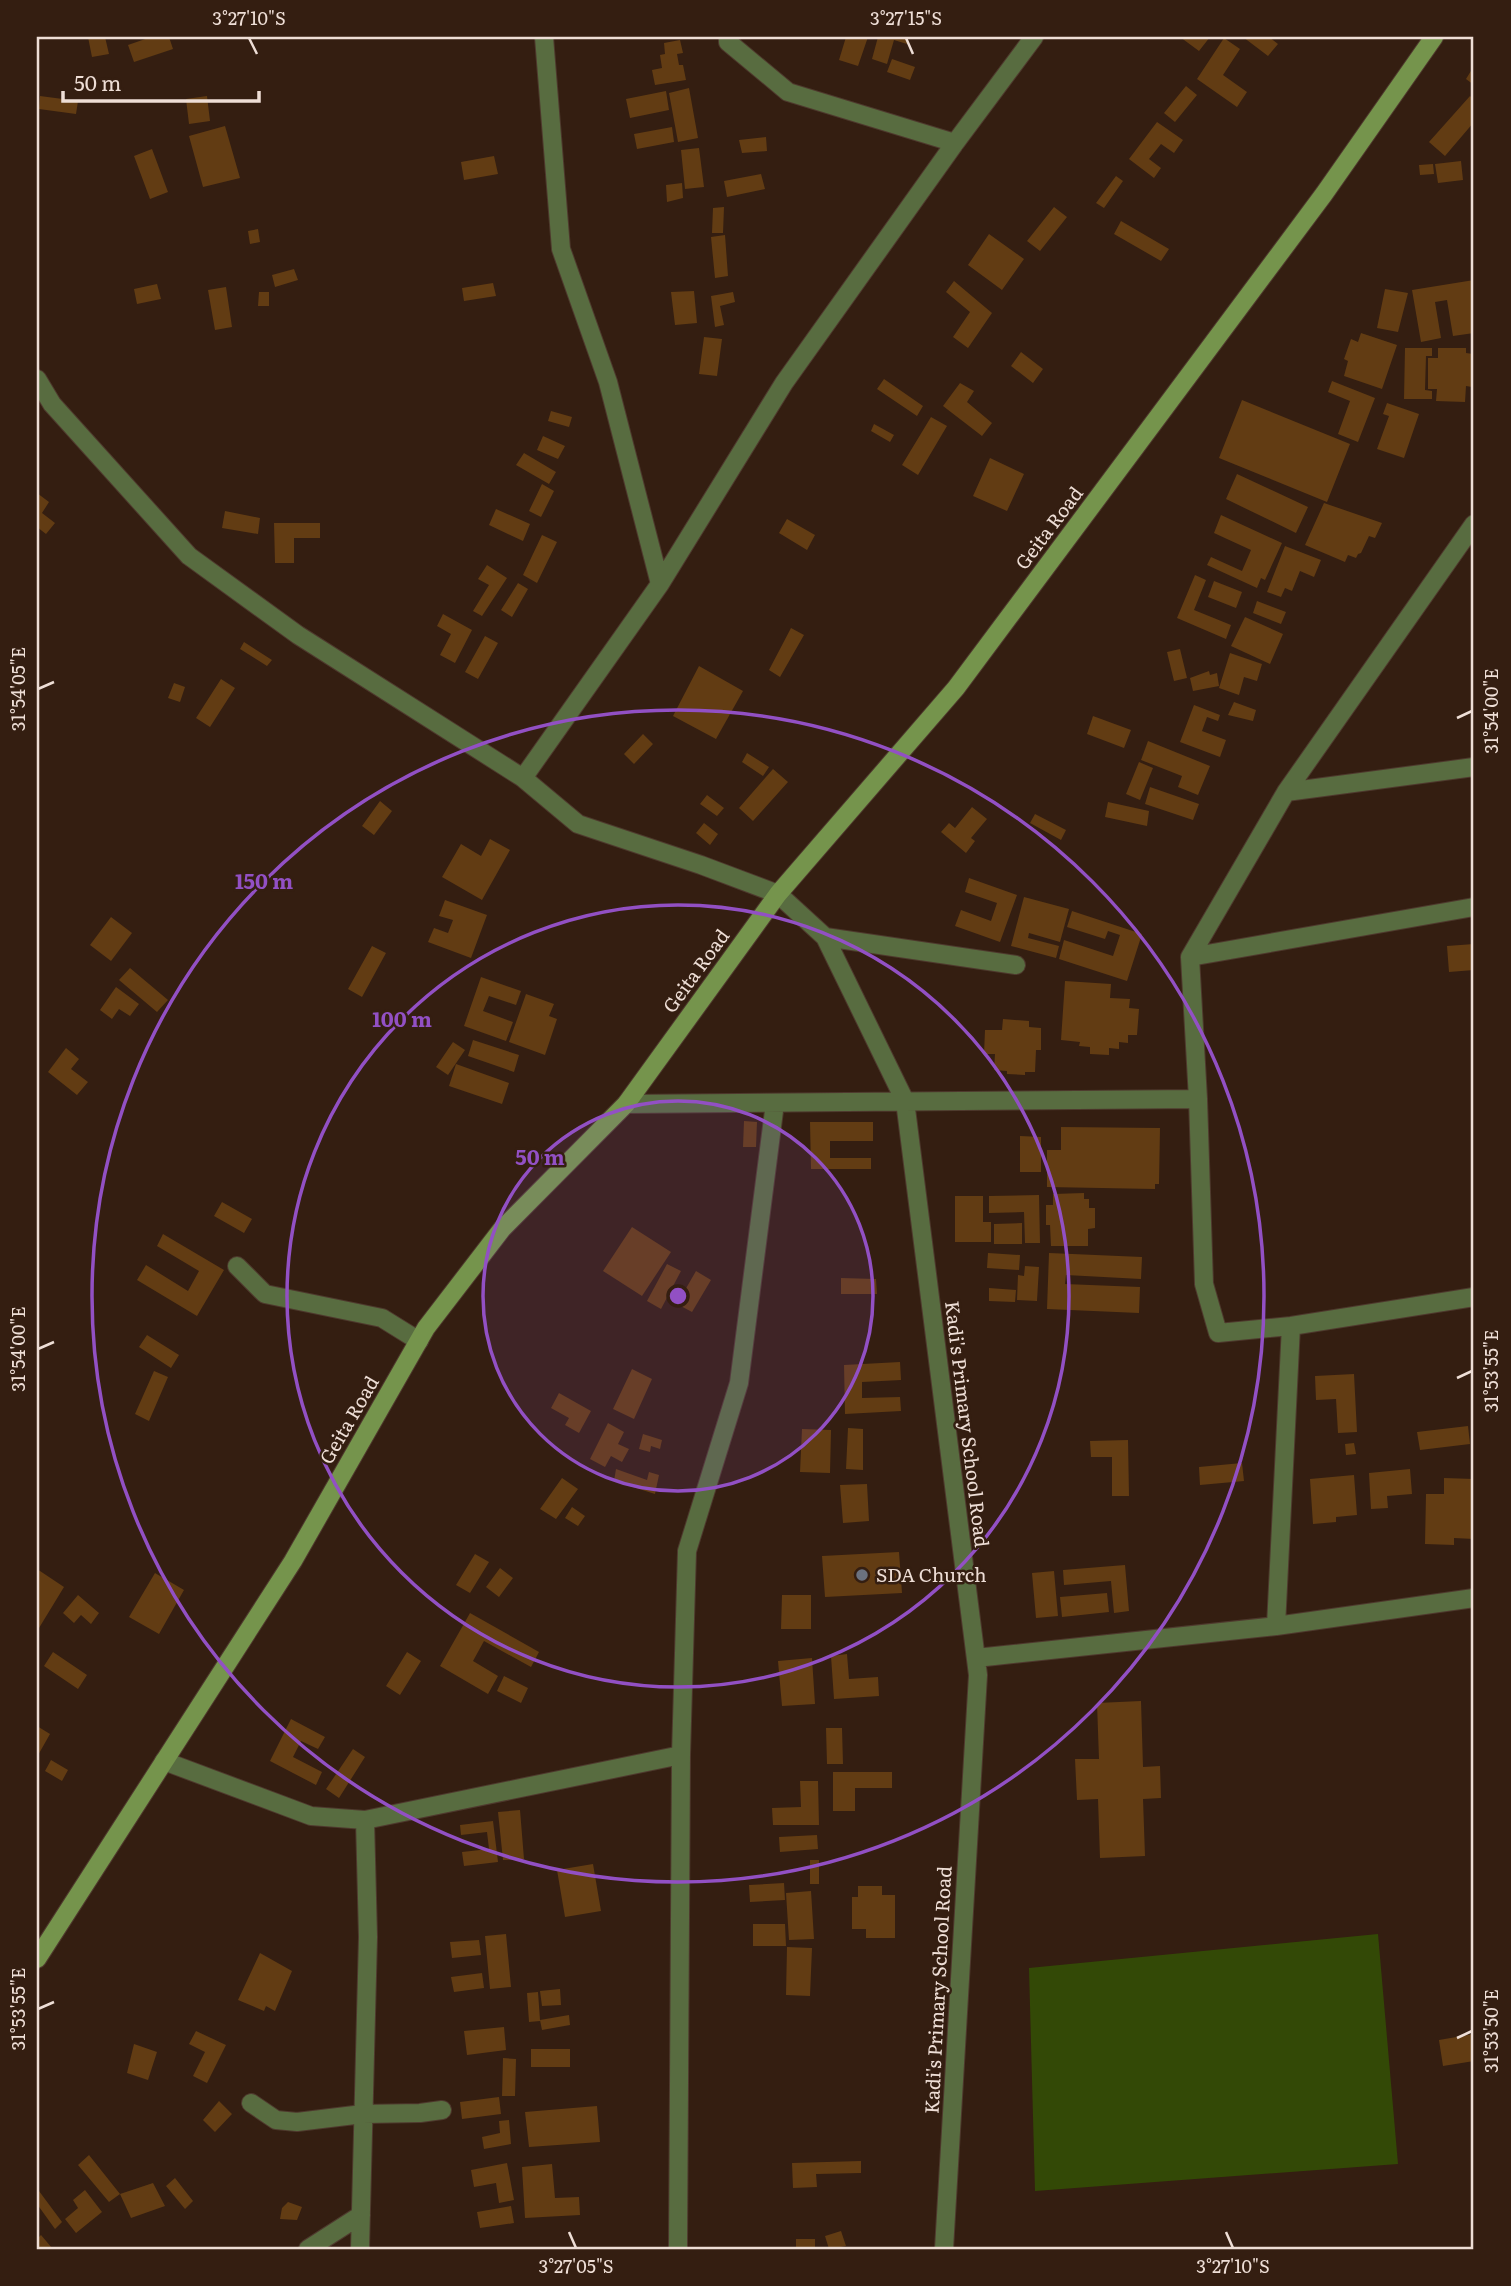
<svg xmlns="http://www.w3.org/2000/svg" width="1511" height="2286" viewBox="0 0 1511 2286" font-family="Literata,serif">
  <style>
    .green { fill: #334906 }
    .building { fill: #623c13 }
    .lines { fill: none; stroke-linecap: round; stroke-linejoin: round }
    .street-casing { stroke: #4e392d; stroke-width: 20 }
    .secondary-casing { stroke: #4e392d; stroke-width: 20 }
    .street { stroke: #586c40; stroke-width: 18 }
    .secondary { stroke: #75944c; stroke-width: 18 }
    .ticks { fill: none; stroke: #eeded6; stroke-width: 2.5 }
    .ring { fill: none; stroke: #9250c4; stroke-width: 3.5 }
    .worship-dot { fill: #6b7280; stroke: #341e11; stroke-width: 2.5 }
    .labels { text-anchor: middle; stroke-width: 5; stroke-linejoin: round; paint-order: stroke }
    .street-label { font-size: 19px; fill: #eeded6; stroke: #341e11 }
    .poi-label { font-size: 19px; fill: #eeded6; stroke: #341e11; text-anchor: start }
    .centre { fill: #9250c4; stroke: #341e11; stroke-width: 3.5 }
    .ring-label { font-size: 21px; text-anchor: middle; font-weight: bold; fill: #9250c4; stroke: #341e11; stroke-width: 5; stroke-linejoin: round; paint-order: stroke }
    .neatline { fill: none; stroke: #eeded6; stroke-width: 2.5 }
    .ticks-label { font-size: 18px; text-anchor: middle; fill: #eeded6 }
  </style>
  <rect width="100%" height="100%" fill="#341e11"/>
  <path class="green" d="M1378 1934 1398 2164 1035 2191 1029 1968Z"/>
  <path class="building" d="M88 37H105L109 54 92 57Z
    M151 37H169L173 49 134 62 128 45Z
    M846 37H868L858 66 839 60Z
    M878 37H909L907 44 894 40 887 64 872 59Z
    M1180 37H1210L1199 51Z
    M1243 37H1269L1278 44 1268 56Z
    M1224 38 1240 49 1223 75 1247 92 1237 107 1197 79Z
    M680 40 683 53 677 54 679 65H683L686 80 655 85 652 70 662 68 660 55 665 54 664 43Z
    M892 59 915 67 910 80 887 72Z
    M1474 66V85L1466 79Z
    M1186 86 1197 95 1175 122 1164 113Z
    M689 88 698 138 678 142 669 93Z
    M666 91 669 110 630 118 626 99Z
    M40 96 78 101 76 114 39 109Z
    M207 96 210 121 189 124 186 99Z
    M1470 96 1474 100V122L1445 156 1429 142Z
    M1157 122 1183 140 1174 153 1161 144 1149 159 1161 168 1154 178 1129 159Z
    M225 126 240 178 203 187 189 136Z
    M672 127 674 142 637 149 634 134Z
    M766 137 767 151 742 153 739 140Z
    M699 148 704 187 685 189 681 150Z
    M152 149 168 192 150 199 134 156Z
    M494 156 498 174 464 180 461 162Z
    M1461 161 1463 180 1438 183 1435 164Z
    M1433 164 1434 174 1420 175 1419 165Z
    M761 174 765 189 727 197 724 181Z
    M1116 176 1123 181 1104 208 1096 203Z
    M682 183 683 198 667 202 666 185Z
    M724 207 723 233H712L713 208Z
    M1054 207 1067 217 1040 251 1027 241Z
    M1121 221 1169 249 1161 261 1114 234Z
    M258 229 260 242 250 244 248 231Z
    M989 234 1024 259 1002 290 968 265Z
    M725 235 728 276 715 278 711 237Z
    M294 269 298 280 275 287 272 275Z
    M1474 280V333L1453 336 1447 300 1435 302 1441 338 1421 342 1412 290Z
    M954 281 992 313 968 348 953 337 970 312 946 292Z
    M493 283 496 296 464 301 462 288Z
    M157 284 161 299 137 304 134 289Z
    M226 287 232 327 215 330 208 290Z
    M1385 289 1408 293 1398 332 1377 328Z
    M694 291 697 323 675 325 671 292Z
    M259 292H269V306H258Z
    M733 292 735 302 720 306 724 325 715 327 711 296Z
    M1361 333 1397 345 1382 389 1344 376 1348 361 1344 359 1351 339 1358 342Z
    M704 337 722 339 717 376 699 374Z
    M1405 348H1432V356H1426L1425 390 1432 391V399H1404Z
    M1438 348H1466V353L1473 354 1472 387 1466 386 1465 402 1436 401 1437 389H1428V358H1438Z
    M1021 352 1043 369 1033 383 1011 366Z
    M884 379 923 406 917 416 877 389Z
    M1332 381 1375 398 1358 442 1338 434 1350 401 1328 392Z
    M960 383 974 391 967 402 992 423 982 436 943 406Z
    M1242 400 1350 444 1327 502 1219 458Z
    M1387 403 1419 414 1404 458 1377 449 1389 416 1383 414Z
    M551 411 572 417 569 427 548 421Z
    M931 417 947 426 918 475 902 465Z
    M874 424 894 435 890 442 871 431Z
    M543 436 565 446 558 459 537 450Z
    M524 453 556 472 549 484 516 465Z
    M990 458 1024 474 1007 511 973 496Z
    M1237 474 1308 507 1296 533 1226 499Z
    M542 484 554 491 541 517 529 511Z
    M37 493 49 502 42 513 55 523 46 534 37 527Z
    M1324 503 1382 523 1375 538 1369 536 1361 553 1358 554 1356 558 1348 555 1345 562 1305 545Z
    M496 509 530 524 523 541 489 525Z
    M225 511 260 518 258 534 222 528Z
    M1221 515 1282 543 1265 580 1261 578 1257 588 1207 565 1211 557 1242 571 1251 550 1214 533Z
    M787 519 815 535 807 550 779 533Z
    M274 523H320V538H294V563H275Z
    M542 535 557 542 537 583 523 575Z
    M1285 546 1321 560 1314 577 1300 571 1292 591 1285 588 1281 597 1267 592Z
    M487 565 507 578 482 616 473 611 489 585 478 579Z
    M1195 575 1206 580 1194 610 1231 625 1226 639 1177 618Z
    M1214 581 1242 592 1236 608 1208 597Z
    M518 583 528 589 512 617 501 610Z
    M1257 601 1286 612 1281 624 1253 613Z
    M443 614 472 630 455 663 440 655 451 634 437 626Z
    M1245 617 1283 634 1270 664 1231 646Z
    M791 628 804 635 780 677 769 670Z
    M485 636 498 643 478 679 465 672Z
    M244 642 272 660 267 666 240 649Z
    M1180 649 1187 678 1174 681 1167 652Z
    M1230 653 1262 664 1257 681 1244 677 1239 695 1219 688Z
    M699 666 743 691 716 739 673 716Z
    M1209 671 1210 675 1217 673 1219 686 1193 691 1190 678Z
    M221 679 235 688 210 727 196 718Z
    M174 683 185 687 180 702 168 698Z
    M1234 702 1256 710 1253 721 1228 715Z
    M1194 705 1220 715 1218 721 1207 717 1202 731 1226 740 1220 757 1180 742Z
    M1093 716 1131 730 1124 748 1087 734Z
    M643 734 653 744 634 764 624 754Z
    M1148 741 1210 766 1198 795 1178 787 1182 776 1141 760Z
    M747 753 769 767 763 776 742 762Z
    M1139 762 1153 768 1140 800 1126 794Z
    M773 769 788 782 753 821 739 808Z
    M1150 787 1199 804 1193 820 1145 804Z
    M707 795 724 808 717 816 700 804Z
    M380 801 392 811 374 835 362 826Z
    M1108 802 1149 811 1147 826 1105 817Z
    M972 807 987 819 971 838 975 841 966 853 941 832 949 823 955 828Z
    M1035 814 1066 830 1061 840 1030 823Z
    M704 823 718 834 710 845 696 833Z
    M490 839 510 850 482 900 442 877 461 844 481 856Z
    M969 878 1017 895 1000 942 955 926 961 910 991 921 997 903 965 892Z
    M1024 897 1069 909 1060 942 1029 933 1028 938 1059 946 1056 958 1011 946Z
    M445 900 487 915 471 958 428 942 434 928 448 933 453 920 439 916Z
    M1072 911 1142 934 1127 981 1059 959 1064 940 1113 956 1120 935 1108 931 1105 939 1067 927Z
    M111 917 132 933 111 961 90 945Z
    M1474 944V970L1449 972 1447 946Z
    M372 946 386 953 362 997 348 989Z
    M130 968 168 1000 157 1012 119 980Z
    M481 977 521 991 516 1005 489 996 483 1011 513 1022 506 1041 464 1026Z
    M1065 981 1111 984 1110 998 1130 999 1129 1008 1139 1009 1137 1035H1128V1043L1119 1042V1049L1109 1048V1055L1090 1054V1047L1079 1046 1080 1042 1061 1040Z
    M116 987 139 1004 130 1016 119 1009 112 1019 100 1010Z
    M526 994 554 1004 549 1016 557 1019 545 1055 509 1042Z
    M1003 1019 1029 1021V1027L1041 1028V1050H1036L1035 1072H1025V1075L1007 1074V1071L994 1070 995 1054H984L985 1030H1002Z
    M473 1040 519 1055 514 1072 468 1056Z
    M453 1042 465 1050 448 1075 436 1067Z
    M66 1048 79 1059 71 1069 88 1082 77 1095 48 1072Z
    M456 1064 509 1083 502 1104 449 1086Z
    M744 1121 757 1122 756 1147H743Z
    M810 1122H873V1141H830V1158H871V1169H811Z
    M1061 1127 1160 1128 1159 1184H1155V1189L1047 1187V1150H1061Z
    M1020 1136 1041 1137V1172H1020Z
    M1084 1193V1199H1089V1208H1095V1228L1088 1229V1246H1051L1050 1225H1046V1205H1053V1194Z
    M1039 1195 1040 1243H1025L1024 1212 989 1213V1196Z
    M955 1196H983V1222H991V1242H955Z
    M222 1202 252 1219 244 1233 214 1216Z
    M1022 1223V1244H994V1224Z
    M632 1227 671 1252 642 1296 603 1271Z
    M163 1234 224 1270 197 1316 137 1280 146 1265 188 1291 199 1271 157 1246Z
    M988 1253 1020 1255 1019 1270 987 1268Z
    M1049 1253 1142 1257 1141 1279 1066 1275 1065 1284 1140 1287 1139 1313 1047 1309Z
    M667 1264 681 1271 661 1309 647 1301Z
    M1025 1266 1039 1267 1037 1301 1017 1300 1018 1275 1024 1276Z
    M696 1271 711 1280 692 1312 677 1304Z
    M841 1278 876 1279 877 1294H841Z
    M989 1288 1016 1290 1015 1302 989 1301Z
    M147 1335 179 1355 171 1368 139 1347Z
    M900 1362 901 1380 862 1382V1398L900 1397 901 1411 845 1414 844 1365Z
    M632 1369 652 1379 634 1419 613 1409Z
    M154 1371 168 1377 149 1421 135 1414Z
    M1354 1374 1357 1432 1338 1433 1336 1399 1316 1400 1315 1376Z
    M559 1393 591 1411 579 1433 565 1425 569 1418 551 1408Z
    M608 1423 624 1432 618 1444 629 1449 622 1462 611 1456 605 1467 590 1459Z
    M1468 1426 1470 1444 1420 1450 1417 1432Z
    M848 1428 863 1429V1470L846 1469Z
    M802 1429 831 1430 830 1473 800 1472Z
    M643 1434 662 1440 660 1449 651 1446 650 1452 639 1449Z
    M1128 1440 1129 1496H1112V1457H1091L1090 1441Z
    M1354 1443 1356 1454 1346 1455 1345 1444Z
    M1242 1463 1244 1481 1200 1485 1199 1467Z
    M616 1469 647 1480 649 1472 659 1475 655 1494 614 1481Z
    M1410 1469 1412 1494 1387 1496 1388 1508 1371 1509 1369 1473Z
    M1354 1475 1357 1515 1336 1517V1522L1313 1524 1310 1479Z
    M562 1478 578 1489 556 1519 540 1509Z
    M1444 1478 1474 1479V1539L1454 1538V1545L1425 1544 1426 1494H1444Z
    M867 1484 869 1521 843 1523 840 1485Z
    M572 1507 585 1516 578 1526 565 1518Z
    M899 1552 902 1593 825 1597 822 1556Z
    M475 1554 489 1562 470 1593 456 1585Z
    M1125 1565 1129 1611 1114 1613 1111 1581 1064 1585 1063 1570Z
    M500 1568 513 1578 499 1597 486 1587Z
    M37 1569 64 1587 39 1628 37 1626V1596L39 1593 37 1591Z
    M1054 1571 1058 1616 1036 1618 1032 1573Z
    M155 1573 184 1590 159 1634 129 1617Z
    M1107 1593 1109 1612 1062 1617 1060 1597Z
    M78 1595 99 1613 91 1624 81 1615 74 1623 63 1613Z
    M782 1595H811V1629H781Z
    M470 1613 539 1652 531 1667 484 1641 473 1661 498 1676 488 1694 440 1666Z
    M53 1652 87 1675 78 1689 44 1666Z
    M407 1652 421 1661 400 1695 386 1686Z
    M847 1654 849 1679 878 1677 879 1696 834 1699 831 1656Z
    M812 1658 815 1704 782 1706 778 1661Z
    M504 1676 528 1688 521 1703 497 1691Z
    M1141 1701 1143 1767 1160 1766 1161 1798 1143 1799 1145 1856 1100 1858 1098 1799 1077 1800 1075 1759H1099L1097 1703Z
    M291 1719 325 1737 318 1749 301 1741 293 1757 322 1772 316 1785 270 1761Z
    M37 1726 50 1734 37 1757Z
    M826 1728H842L843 1764H827Z
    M353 1749 365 1757 339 1798 326 1789Z
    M51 1760 68 1770 62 1781 45 1771Z
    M833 1772H892V1788H855V1811H833Z
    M800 1781H818L819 1825H773L772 1808 801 1807Z
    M520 1810 524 1859 503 1860 498 1812Z
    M493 1821 498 1862 464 1866 462 1852 489 1849 487 1832 461 1835 460 1825Z
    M817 1835 818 1849 780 1852 779 1837Z
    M810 1860H819V1884H810Z
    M593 1864 601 1911 565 1917 557 1870Z
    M784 1883 785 1900 750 1902 749 1885Z
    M858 1886H882V1895H895V1938H866V1929H852V1897H858Z
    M811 1891 814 1939 789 1940 786 1893Z
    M753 1924H785L786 1946H753Z
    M506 1934 511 1987 490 1989 485 1936Z
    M479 1940 481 1955 452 1958 450 1942Z
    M787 1947 812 1948 810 1996 786 1995Z
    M260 1953 292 1971 275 2011 266 2006 264 2011 238 2000Z
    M482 1973 484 1988 454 1992 451 1977Z
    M560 1989 561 2005 542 2006 540 1991Z
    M538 1992 540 2020 569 2015 570 2025 542 2030 540 2020V2021L529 2022 527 1993Z
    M504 2027 506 2050 467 2055 464 2031Z
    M196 2031 226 2045 207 2083 193 2076 205 2052 189 2044Z
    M1474 2034V2061L1443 2066 1439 2040Z
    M134 2044 157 2052 148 2080 127 2073Z
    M531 2049H570V2067H531Z
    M503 2058 516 2059 515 2096H502Z
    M499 2097 501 2114 462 2119 460 2102Z
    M219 2101 232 2114 215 2132 203 2120Z
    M597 2106 600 2142 529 2147 525 2112Z
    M509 2120 511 2144 484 2149 482 2137 500 2133 499 2121Z
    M89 2155 120 2194 109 2202 78 2165Z
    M861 2161V2173L816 2174 817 2187 793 2188 792 2163Z
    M507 2163 514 2200 499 2203 496 2183 474 2187 471 2170Z
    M552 2164 555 2198 579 2197 580 2215 525 2218 522 2167Z
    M175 2178 193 2201 185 2209 166 2186Z
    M153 2183 165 2206 131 2218 120 2194Z
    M85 2190 102 2212 76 2233 65 2219 78 2208 73 2200Z
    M39 2191 62 2222 55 2229 37 2204V2193Z
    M288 2202 302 2207 297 2220 280 2219 282 2208Z
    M511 2206 514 2223 480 2228 477 2212Z
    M841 2231 846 2246 829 2249 825 2236Z
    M41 2235 52 2248 51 2249H37V2239Z
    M796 2239H815V2249H796Z"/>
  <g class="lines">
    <defs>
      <path id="street" d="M544 37 561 249 608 382 660 584
        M728 37V42L788 92 955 143
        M37 379 52 404 189 556 298 635 523 778 578 824 701 865 778 894 825 937 905 1101 978 1675 944 2249
        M1474 524 1286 792 1190 957 1198 1099 1204 1284 1218 1333 1291 1326 1474 1297
        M523 778 660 584 784 383 955 143 1034 37
        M1286 792 1474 767
        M825 937 1016 965
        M1190 957 1474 907
        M626 1104 1198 1099
        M237 1266 265 1294 382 1318 419 1341
        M1276 1626 1291 1326
        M976 1658 1276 1626 1474 1598
        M164 1761 311 1816 365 1820 681 1755
        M251 2103 276 2120 297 2122 363 2114 420 2113 442 2110
        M308 2249 361 2215
        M360 2249 368 1937 365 1820
        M678 2249 681 1755 687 1551 739 1383 775 1103"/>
      <path id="secondary" d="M37 1959 293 1561 426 1328 502 1229 626 1104 778 894 956 688 1324 194 1434 37"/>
    </defs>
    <use href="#street" class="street-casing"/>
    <use href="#secondary" class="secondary-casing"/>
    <use href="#street" class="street"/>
    <use href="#secondary" class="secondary"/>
  </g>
  <path class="ticks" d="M249 38 257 54M906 38 913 54M38 689 54 682M1457 718 1472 711M38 1349 54 1342M1457 1378 1472 1371M38 2009 54 2002M1457 2038 1472 2031M569 2232 576 2248M1226 2232 1233 2248"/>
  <circle cx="678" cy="1296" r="195" fill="#9250c4" fill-opacity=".12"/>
  <g class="ring">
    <circle cx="678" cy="1296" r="195"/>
    <circle cx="678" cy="1296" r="391"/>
    <circle cx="678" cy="1296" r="586"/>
  </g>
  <circle class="worship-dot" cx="862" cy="1575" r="7"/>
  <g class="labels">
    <g class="street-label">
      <text transform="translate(1049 528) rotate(-53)" y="7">Geita Road</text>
      <text transform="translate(696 971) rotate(-54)" y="7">Geita Road</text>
      <text transform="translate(349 1420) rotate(-60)" y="7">Geita Road</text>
      <text transform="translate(967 1424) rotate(83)" y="7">Kadi's Primary School Road</text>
      <text transform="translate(938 1990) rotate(-87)" y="7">Kadi's Primary School Road</text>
    </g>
    <g class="poi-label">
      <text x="876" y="1582">SDA Church</text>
    </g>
  </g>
  <circle cx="678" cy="1296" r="10" class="centre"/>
  <g class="ring-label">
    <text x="264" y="889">150 m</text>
    <text x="402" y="1027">100 m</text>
    <text x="540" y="1165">50 m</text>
  </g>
  <rect width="1511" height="2286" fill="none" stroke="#341e11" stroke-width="77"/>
  <path d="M63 91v10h196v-10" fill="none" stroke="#eeded6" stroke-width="3.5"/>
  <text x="74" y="91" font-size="21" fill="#eeded6" stroke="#341e11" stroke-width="5" paint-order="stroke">50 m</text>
  <rect x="38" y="38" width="1434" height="2210" class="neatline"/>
  <g class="ticks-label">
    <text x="249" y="25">3°27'10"S</text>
    <text x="906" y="25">3°27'15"S</text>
    <text transform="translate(19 689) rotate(-90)" y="6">31°54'05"E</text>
    <text transform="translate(1492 711) rotate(-90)" y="6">31°54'00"E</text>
    <text transform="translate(19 1349) rotate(-90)" y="6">31°54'00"E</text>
    <text transform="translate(1492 1371) rotate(-90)" y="6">31°53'55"E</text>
    <text transform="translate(19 2009) rotate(-90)" y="6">31°53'55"E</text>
    <text transform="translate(1492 2031) rotate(-90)" y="6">31°53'50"E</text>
    <text x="576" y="2273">3°27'05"S</text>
    <text x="1233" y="2273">3°27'10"S</text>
  </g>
</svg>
